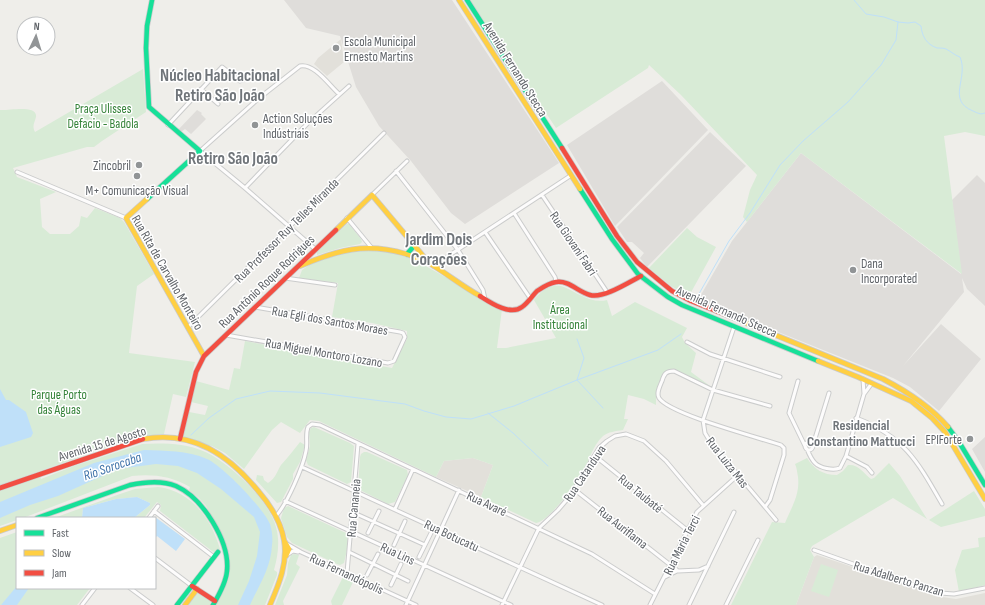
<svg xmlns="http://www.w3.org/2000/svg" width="985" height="605" viewBox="0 0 985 605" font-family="'Sofia Sans Condensed',sans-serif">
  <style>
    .industrial { fill: #dfddda }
    .education { fill: #e2e0da }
    .green { fill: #d8ebd6 }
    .water { fill: #bfe0f9 }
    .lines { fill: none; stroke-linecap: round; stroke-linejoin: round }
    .stream { stroke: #bfe0f9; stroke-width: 1 }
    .street-casing { stroke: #cbcccc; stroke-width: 5 }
    .fast-casing { stroke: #cacacb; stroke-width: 6 }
    .slow-casing { stroke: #cacacb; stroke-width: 6 }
    .jam-casing { stroke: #cacacb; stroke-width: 6 }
    .street { stroke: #fdfcfc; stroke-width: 3 }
    .fast { stroke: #16e098; stroke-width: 4.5 }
    .slow { stroke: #ffcf43; stroke-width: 4.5 }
    .jam { stroke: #f24e42; stroke-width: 4.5 }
    .poi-dot { fill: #919496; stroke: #fff; stroke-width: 1.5 }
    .labels { text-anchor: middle; stroke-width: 3; stroke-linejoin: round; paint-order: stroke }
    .poi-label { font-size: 13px; fill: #5f6368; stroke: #fff; text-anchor: start }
    .street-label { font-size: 13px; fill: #5f6368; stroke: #fff }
    .park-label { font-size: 13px; fill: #348238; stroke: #fff }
    .neighbourhood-label { font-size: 14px; font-weight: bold; fill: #70757a; stroke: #fff }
    .water-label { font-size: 14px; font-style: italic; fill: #4174aa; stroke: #fff }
    .district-label { font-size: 17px; font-weight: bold; fill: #70757a; stroke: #fff }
  </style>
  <rect width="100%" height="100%" fill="#efeeea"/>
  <path class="industrial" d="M284 0H452L559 163 465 224 451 213 411 161 379 126 356 87 340 36 306 28Z
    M662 81 708 130 615 226 567 145Z
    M197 110 202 113 201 114 206 119 191 134 185 129 181 132 178 130Z
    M710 132 746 166 647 267 640 258 644 253 632 242H627L617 227Z
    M801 153 961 274 952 200 977 175 985 183V306L967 289 962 278 964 292 903 366 941 324 981 359 939 411 910 387 893 378 698 300 732 241Z
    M985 437V472L972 449Z"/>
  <path class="education" d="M341 39 344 62 327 76 314 64 318 58Z
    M473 458 493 465 481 497 436 477 444 461Z
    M817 555 942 597 956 599 985 593V605H796L814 557Z"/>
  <path class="green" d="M470 0H985V136L965 132 944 136 962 274 801 153 747 222 743 217 750 190 757 175 681 95 649 65 648 68 556 128Z
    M143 69 146 112 102 141 94 147H87L13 168 17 177 56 192 40 199 42 227 50 234H70L79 226 81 216 87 218 95 208 120 218 124 222 154 274 137 286 129 353 195 362 186 397 173 394 164 434 137 437 0 485V110C7 111 38 104 36 117 34 124 32 126 35 132Z
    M347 224H349L361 239 362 242 360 244 340 248 317 255V252Z
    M687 228 697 237 716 247 689 296 671 286 649 268Z
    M376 250 394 253 415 260 502 309 497 348H506L556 338 534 300C542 290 552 283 564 287 578 293 591 304 607 300L612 316 635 302 687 328 682 337 685 343 696 353 691 372 710 386H709L675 370C658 369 656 392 656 405L644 399 628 395 624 419H628L623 430C616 431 608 432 603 436 592 446 589 462 582 474 574 486 549 521 536 523L481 497 493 465 473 458 444 461 436 477 319 421 310 420 300 433 281 422 272 430 244 469 225 453 212 446 184 439 183 437 189 412 205 415 208 406 191 402 196 381 229 390 234 368 240 369 245 341 392 368 407 339V331L372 323 332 317 338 283 299 278 302 270 312 263 344 252Z
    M314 427 350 443 354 446 351 482 347 484 308 465 306 460 310 446 309 432 311 428Z
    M300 442 305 445 300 462 293 474V479L281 502 277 503 256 480 257 475 263 476 264 480 268 483C276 478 277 471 281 465 288 457 294 450 300 442Z
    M142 444C161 443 185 443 203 451 228 461 269 500 276 527 280 541 278 556 274 570L277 572V575L265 605H216L229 578 230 566 228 552 226 544 206 506 199 498 189 490 190 487C171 476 153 474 132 476L23 518H17V520L0 526V490L40 476 41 479 74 466Z
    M364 452H367L407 470 408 475 395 502 388 504 358 489 360 457 361 454Z
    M807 458C814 469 823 475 837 475L843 471 848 465C859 464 863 473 871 479L874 478 889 463 900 476 927 519 893 498 812 546 810 550 814 557 796 605H731L772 522 785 523C792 506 800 495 798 477 797 472 797 468 795 464Z
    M158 487C191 491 211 518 220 549L214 552 212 551 160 511 161 505 157 502 144 518H134L150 505V503L137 497 116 499 83 508 82 518H54L120 494 135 489Z
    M974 491 985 509V516L941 527 929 520Z
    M288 506 346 533C350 540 346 555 344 563L340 565 337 564 292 543 287 537 281 518 284 508Z
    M17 532V588H90L77 605H0V538Z
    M985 537V585L959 592 955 570 962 550 979 547 978 538Z
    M294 554 299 555 296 564 300 567 283 601 284 605H275L287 575 288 563 291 555Z
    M821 564 838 570 829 597 811 591Z
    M343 577 353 582 342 605H332L331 601Z
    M198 592 211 600 210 605H187L196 593Z"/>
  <path class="water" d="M0 389 6 400H9L26 412 33 433 31 437 0 447Z
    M144 450C165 451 187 450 207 459 223 466 263 508 270 524 272 530 273 539 272 545 271 568 259 585 250 605H238L249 581 257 556 260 532 254 517 221 489 197 473 178 466 156 464 118 469 58 496 30 505 0 518V502L94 463Z
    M137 497 150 503V505L134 518H82L83 508 116 499Z
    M155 517 185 539 176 551 157 536 155 538V518H153Z
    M17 586V588H29L17 605H1Z"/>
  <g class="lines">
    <path class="stream" d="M854 0 866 14 884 17 898 22 908 23 915 22 921 26C922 36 926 44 937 48 940 48 944 48 946 49 952 52 954 55 960 57 969 78 946 100 973 111 978 113 980 115 985 113
      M696 299 729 241 750 213 780 165 803 141 848 102 881 65 896 40 898 22
      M577 339 584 358 577 380 603 408
      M488 413 513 433 548 466
      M191 435 209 418 236 399 270 391 320 393 405 404 424 411 446 417 471 419 514 406 577 380 658 350 681 334"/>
    <defs>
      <path id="street" d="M201 89 218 104
        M168 125 222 67 240 81 243 80
        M396 171 458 250 483 290 485 299
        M17 172 126 218
        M245 188 308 123 349 86
        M372 195 407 161
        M542 195 607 292
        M514 213 555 277 556 281
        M347 218 371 247
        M485 232 530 298
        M315 249 245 188 200 151 258 99 300 66C314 63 329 85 339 94
        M433 266 570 176
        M285 278 335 285
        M188 327 384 133
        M734 327 703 420 705 433 711 443 776 520
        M226 335 388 363 394 361 405 337 403 333 400 332 255 307
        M687 342 710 354 780 377
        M863 379 864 394 872 383
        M798 381 789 413 806 448
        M856 418C904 436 918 462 942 504
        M805 446a4 4 0 1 1 8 0a4 4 0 1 1-8 0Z
        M813 445 829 393
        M807 449C809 454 811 459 815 463 820 468 833 471 840 468L846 456 864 394
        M595 456 687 530
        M846 456 867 467 872 473
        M302 467 602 605
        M575 490 678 571 699 570 708 566
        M285 501 511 605
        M765 507 770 500 784 455V448L781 445C760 438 669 414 659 398 656 393 660 386 662 381 664 374 666 371 674 371L713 390 770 406
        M395 509 413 469
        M154 511 214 557
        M352 512 425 545
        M276 516C287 504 303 467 306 451 308 443 305 435 308 427L312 424 320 425 592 554 655 594
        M149 518 158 506
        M368 533 379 511
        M287 544 301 552 416 605
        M394 545 405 521
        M814 550 898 580 940 593 954 594 985 588
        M349 552 408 581
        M287 555 293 551 298 552
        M419 557 431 533
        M155 558 192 586
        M347 573 358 444
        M367 575 378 554
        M665 577 677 571
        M391 585 401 564
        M130 588 153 605
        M82 605 95 588
        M406 605 459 490
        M502 605 539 528 558 510 570 496 599 448 607 441 615 436 626 434 644 441 666 461 703 505
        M650 605 697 512 737 476
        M689 605 734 512
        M726 605 758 540"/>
      <path id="fast" d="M467 0 562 148
        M580 189 612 239 638 274 668 297 682 305 818 361
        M147 199 200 151 149 107 146 48 147 26 152 0
        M407 254 414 246
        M948 427 959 442 985 485
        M37 518 130 485C145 482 161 480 176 486 203 498 230 542 227 571 226 583 219 595 213 605
        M177 605 218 552"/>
      <path id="slow" d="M459 0 580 189
        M147 199 126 218 204 356
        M336 230 372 195 429 263
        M300 266C337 250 366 242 406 254 414 257 422 259 429 263 446 273 462 286 480 296
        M741 321 883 379C908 392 930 406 948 427
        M818 361 858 377 911 401 932 418 945 432 985 499
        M143 439C193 430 229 455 259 492 271 506 281 522 284 540 288 563 279 584 270 605
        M0 531 17 525
        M285 542 289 549 286 556
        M185 605 197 589"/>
      <path id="jam" d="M562 148 617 236 637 262 672 291 691 301 741 321
        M480 296C491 303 510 316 522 307 528 303 532 296 537 291 543 287 549 283 556 282 569 280 578 292 590 295 603 299 629 282 641 276
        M180 439 196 372 204 356 336 230
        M0 488 143 439
        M192 586 215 601"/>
    </defs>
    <use href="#street" class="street-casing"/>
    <use href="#fast" class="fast-casing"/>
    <use href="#slow" class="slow-casing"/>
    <use href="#jam" class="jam-casing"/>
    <use href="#street" class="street"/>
    <use href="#fast" class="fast"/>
    <use href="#slow" class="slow"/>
    <use href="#jam" class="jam"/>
  </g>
  <g class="poi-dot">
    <circle cx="336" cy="48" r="4"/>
    <circle cx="255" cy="125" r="4"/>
    <circle cx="139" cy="165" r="4"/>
    <circle cx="137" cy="176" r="4"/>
    <circle cx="853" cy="270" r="4"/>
    <circle cx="970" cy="439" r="4"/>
  </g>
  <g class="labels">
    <g class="poi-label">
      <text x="344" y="46">Escola Municipal<tspan x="344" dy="15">Ernesto Martins</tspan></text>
      <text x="263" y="123">Action Soluções<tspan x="263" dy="15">Indústriais</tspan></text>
      <text x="131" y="170" text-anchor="end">Zincobril</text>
      <text x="137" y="195" text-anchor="middle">M+ Comunicação Visual</text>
      <text x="861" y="268">Dana<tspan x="861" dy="15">Incorporated</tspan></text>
      <text x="962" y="444" text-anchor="end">EPIForte</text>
    </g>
    <g class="street-label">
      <text transform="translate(516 69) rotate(58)" y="5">Avenida Fernando Stecca</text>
      <text transform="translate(286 230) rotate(-45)" y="5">Rua Professor Ruy Telles Miranda</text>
      <text transform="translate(574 243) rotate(56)" y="5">Rua Giovani Fabri</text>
      <text transform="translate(168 272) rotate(60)" y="5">Rua Rita de Carvalho Monteiro</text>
      <text transform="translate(266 281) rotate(-44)" y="5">Rua Antônio Roque Rodrigues</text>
      <text transform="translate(727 311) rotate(24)" y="5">Avenida Fernando Stecca</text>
      <text transform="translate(330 320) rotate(10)" y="5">Rua Egli dos Santos Moraes</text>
      <text transform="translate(324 352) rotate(10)" y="5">Rua Miguel Montoro Lozano</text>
      <text transform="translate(102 443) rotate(-17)" y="5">Avenida 15 de Agosto</text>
      <text transform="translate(728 462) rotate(52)" y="5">Rua Luiza Mas</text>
      <text transform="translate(584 473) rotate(-56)" y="5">Rua Catanduva</text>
      <text transform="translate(641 493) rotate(39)" y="5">Rua Taubaté</text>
      <text transform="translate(487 503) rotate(25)" y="5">Rua Avaré</text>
      <text transform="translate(353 508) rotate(-85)" y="5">Rua Cananeia</text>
      <text transform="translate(623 527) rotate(38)" y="5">Rua Auriflama</text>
      <text transform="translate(452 535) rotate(25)" y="5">Rua Botucatu</text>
      <text transform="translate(681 545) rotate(-63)" y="5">Rua Maria Terci</text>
      <text transform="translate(398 553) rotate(25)" y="5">Rua Lins</text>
      <text transform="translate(347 573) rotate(25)" y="5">Rua Fernandópolis</text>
      <text transform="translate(899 578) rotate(17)" y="5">Rua Adalberto Panzan</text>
    </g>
    <g class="park-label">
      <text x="103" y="113">Praça Ulisses<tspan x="103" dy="15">Defacio - Badola</tspan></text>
      <text x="560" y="314">Área<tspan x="560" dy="15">Institucional</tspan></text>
      <text x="59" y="399">Parque Porto<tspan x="59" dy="15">das Águas</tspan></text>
    </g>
    <g class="neighbourhood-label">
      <text x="861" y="430">Residencial<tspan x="861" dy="16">Constantino Mattucci</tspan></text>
    </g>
    <g class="water-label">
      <text transform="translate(112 466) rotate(-19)" y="5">Rio Sorocaba</text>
    </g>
    <g class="district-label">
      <text x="220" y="81">Núcleo Habitacional<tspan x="220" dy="20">Retiro São João</tspan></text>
      <text x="233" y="164">Retiro São João</text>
      <text x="439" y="245">Jardim Dois<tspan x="439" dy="20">Corações</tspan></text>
    </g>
  </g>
  <rect x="16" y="517" width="140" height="72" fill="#ffffff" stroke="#bfc1c3"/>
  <rect x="24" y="530" width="20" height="6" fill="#16e098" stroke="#bfc1c3"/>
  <text x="52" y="537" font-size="12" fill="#5f6368">Fast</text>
  <rect x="24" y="550" width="20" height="6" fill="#ffcf43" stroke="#bfc1c3"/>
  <text x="52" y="557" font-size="12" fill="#5f6368">Slow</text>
  <rect x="24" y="570" width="20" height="6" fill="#f24e42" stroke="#bfc1c3"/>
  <text x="52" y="577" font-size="12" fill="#5f6368">Jam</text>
  <g transform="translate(36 36) rotate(4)"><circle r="19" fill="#ffffff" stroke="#bfc1c3"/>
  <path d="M0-3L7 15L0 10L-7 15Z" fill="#919496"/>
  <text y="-6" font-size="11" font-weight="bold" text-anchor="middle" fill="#5f6368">N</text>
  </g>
</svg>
